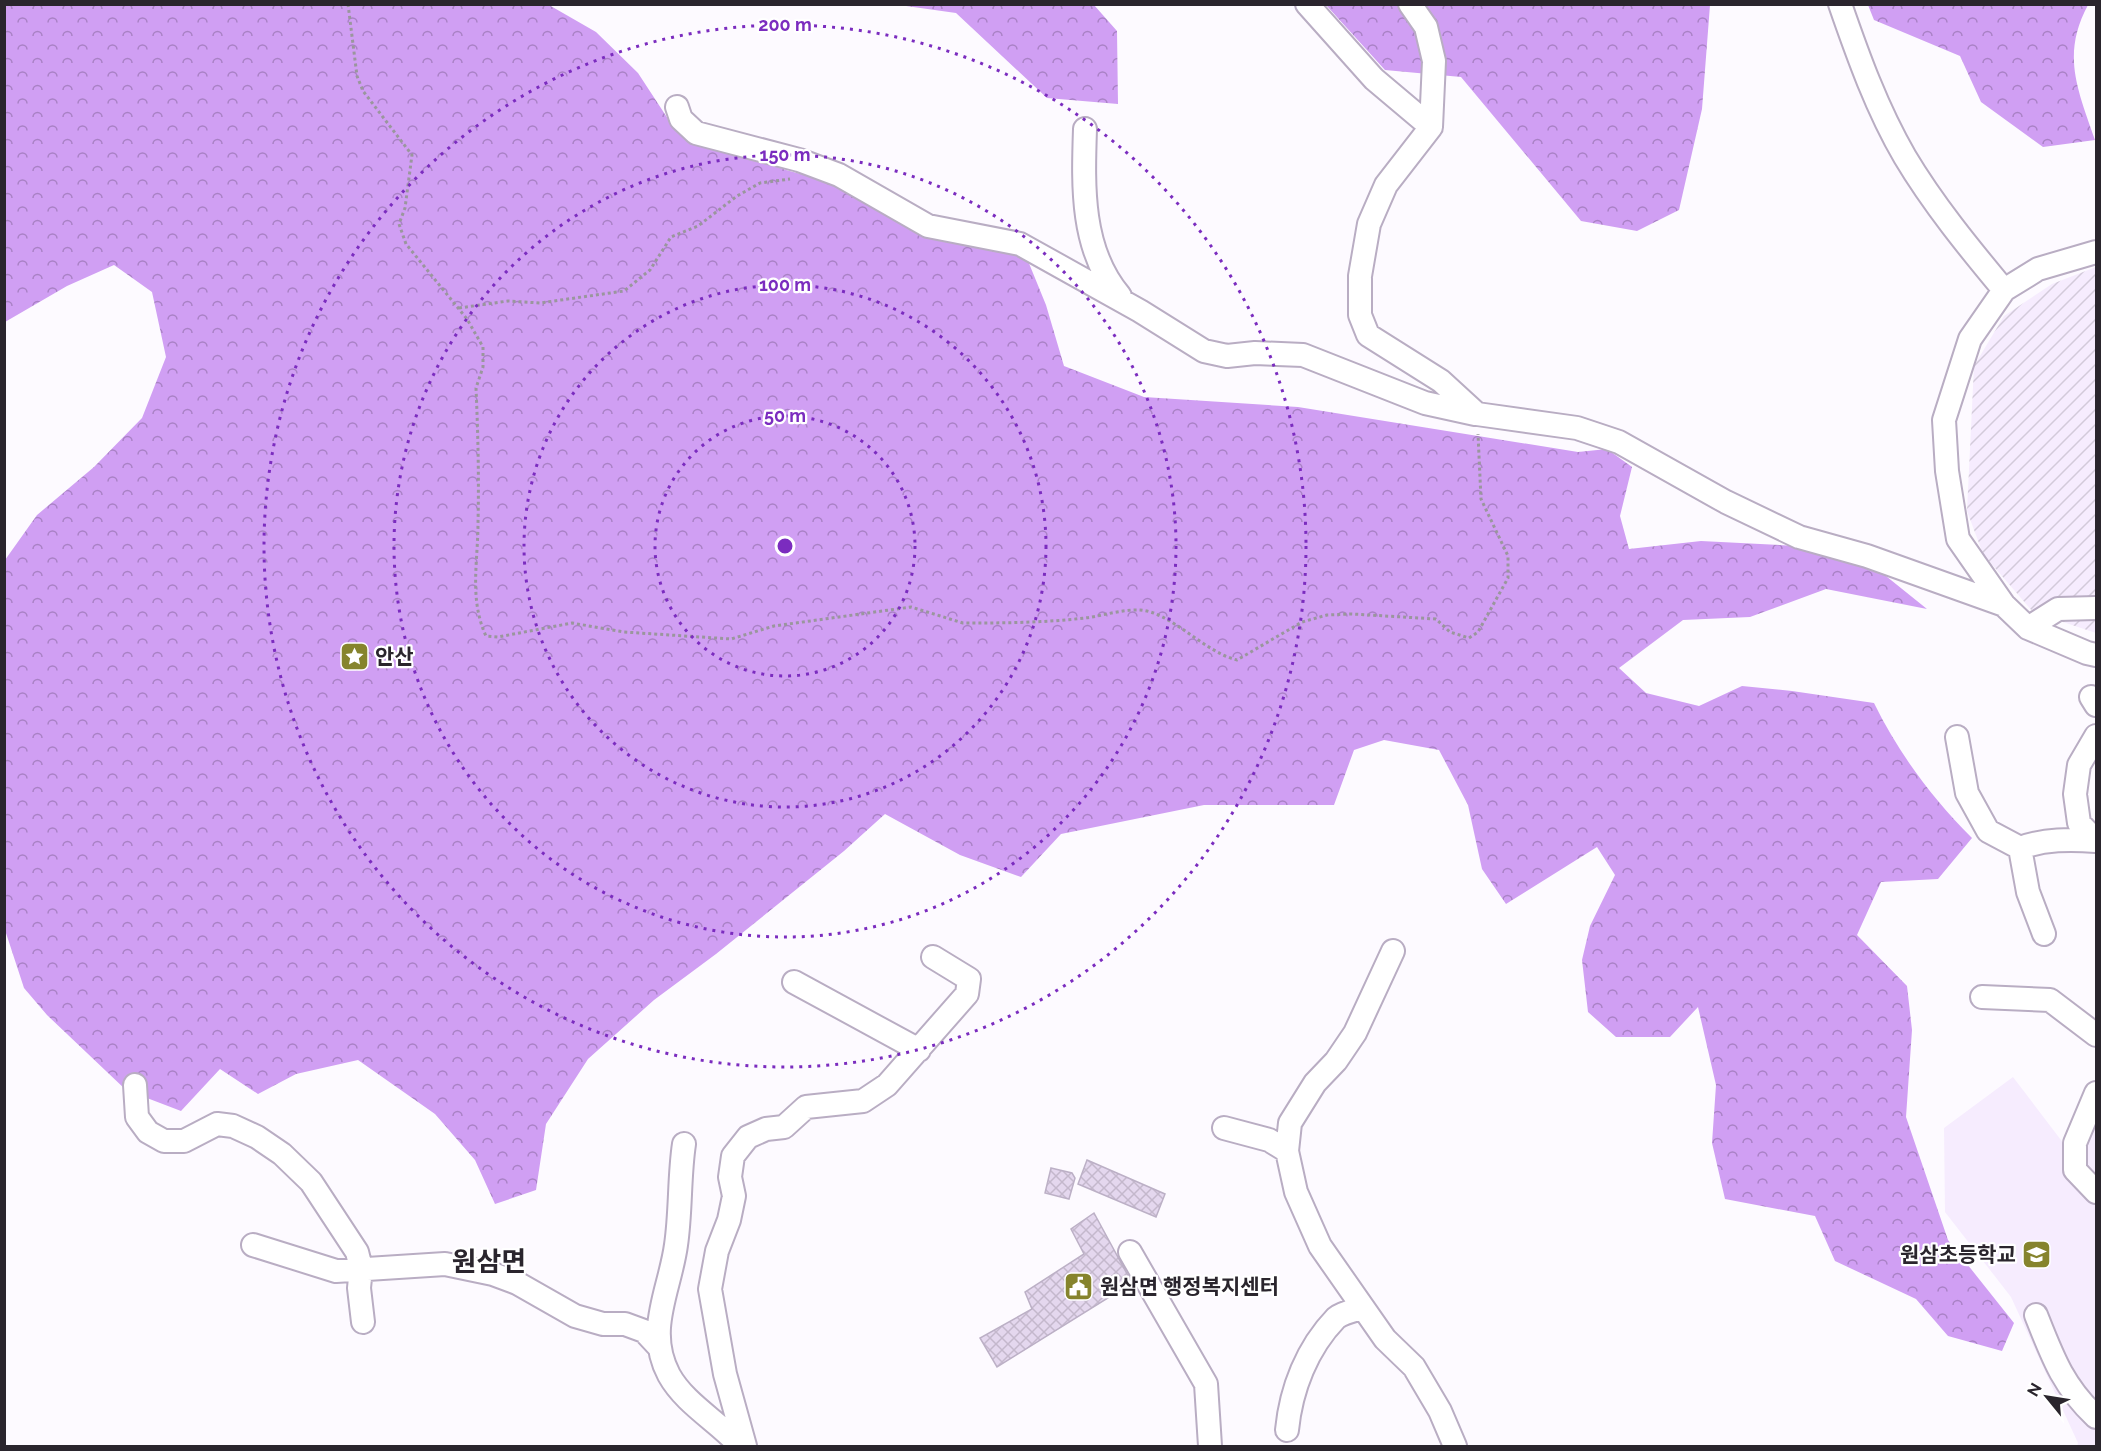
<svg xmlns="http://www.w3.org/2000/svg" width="2101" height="1451" viewBox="0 0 2101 1451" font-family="Raleway,'Noto Sans KR',sans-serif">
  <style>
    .built { fill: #f6ecfe }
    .industrial { fill: url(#industrial-furrows) }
    .forest { fill: url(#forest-crowns) }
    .building { fill: url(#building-cross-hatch); stroke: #bcb0c6; stroke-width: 1.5 }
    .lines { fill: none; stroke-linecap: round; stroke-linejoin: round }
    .minor-casing { stroke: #b9adc3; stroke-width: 26 }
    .path { stroke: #9a969d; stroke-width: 3; stroke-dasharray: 3 3; stroke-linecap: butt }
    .minor { stroke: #fff; stroke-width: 22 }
    .ring { fill: none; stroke: #7b2cbf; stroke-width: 3; stroke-dasharray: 3 6 }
    .labels { text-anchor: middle; stroke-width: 4.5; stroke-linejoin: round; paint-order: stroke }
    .poi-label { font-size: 21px; font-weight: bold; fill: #2a252d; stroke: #fff; text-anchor: start }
    .district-label { font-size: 27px; font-weight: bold; fill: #2a252d; stroke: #fff }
    .centre { fill: #7b2cbf; stroke: #fff; stroke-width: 3 }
    .ring-label { font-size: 18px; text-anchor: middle; font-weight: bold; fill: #7b2cbf; stroke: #fff; stroke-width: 4.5; stroke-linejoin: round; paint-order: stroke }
  </style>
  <defs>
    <pattern id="industrial-furrows" width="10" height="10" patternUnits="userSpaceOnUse" patternTransform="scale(1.5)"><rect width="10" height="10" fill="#f6ecfe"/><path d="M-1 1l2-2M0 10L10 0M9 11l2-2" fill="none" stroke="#d3cada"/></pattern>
    <pattern id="forest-crowns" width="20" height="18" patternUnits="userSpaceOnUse" patternTransform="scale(1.5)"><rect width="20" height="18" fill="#d09ff3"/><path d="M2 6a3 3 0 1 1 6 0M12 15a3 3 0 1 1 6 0" fill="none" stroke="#a981c5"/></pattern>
    <pattern id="building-cross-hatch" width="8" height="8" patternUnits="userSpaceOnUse" patternTransform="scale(1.5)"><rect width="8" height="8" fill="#e4d7ee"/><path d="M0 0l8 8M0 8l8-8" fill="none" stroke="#c4b8cc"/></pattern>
  </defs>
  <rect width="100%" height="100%" fill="#fdfaff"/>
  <path class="built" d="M2013 1077 2064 1144 2096 1116V1446H2077L2078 1443 2011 1297 1945 1212 1944 1128Z"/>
  <path class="industrial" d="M2096 267V633L2033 612 1983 554 1967 511 1974 366 2004 316 2052 284Z"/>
  <path class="forest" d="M5 5H549L596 32 638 73 672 125 786 170 849 187 1026 256 1046 305 1064 366 1144 397 1298 407 1578 452 1607 449 1632 467 1620 516 1629 549 1701 541 1817 547 1876 568 1927 609 1826 589 1750 617 1683 620 1619 668 1646 693 1699 706 1742 686 1792 691 1874 703C1899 754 1932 798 1972 838L1938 879 1881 882 1857 935 1907 986 1912 1030 1906 1117 1948 1240 2014 1323 2002 1351 1948 1336 1916 1299 1835 1261 1815 1216 1725 1199 1712 1143 1716 1085 1698 1007 1670 1037H1616L1588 1012 1582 960 1590 926 1615 875 1597 847 1506 904 1482 869 1468 805 1439 750 1384 740 1354 750 1334 805H1204L1061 834 1021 877 960 855 885 814 844 851 716 954 654 1000 588 1059 546 1124 536 1190 495 1204 475 1160 435 1114 358 1060 296 1074 258 1094 220 1069 181 1111 126 1090 47 1015 24 988 5 930V560L37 515 94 467 142 418 166 357 152 292 114 265 67 286 5 322Z
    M899 5H1094L1117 31 1118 104 1047 98 956 13Z
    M1326 5H1710L1702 109 1679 210 1637 231 1581 221 1461 77 1385 70Z
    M1868 5H2088C2061 55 2078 90 2095 140L2043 147 1981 102 1960 56 1874 20Z"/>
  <path class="building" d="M1087 1160 1165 1194 1156 1217 1078 1184Z
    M1051 1168 1072 1173 1075 1178 1069 1199 1045 1193Z
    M1094 1213 1132 1283 997 1367 980 1338 1032 1309 1025 1292 1084 1254 1071 1229Z"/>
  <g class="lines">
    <defs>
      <path id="minor" d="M1307 4 1374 79 1431 127
        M1410 4 1426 27 1434 61 1431 127 1386 185 1369 224 1360 276V315L1368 335 1441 381 1477 414 1577 428 1619 442 1726 502 1799 537 1867 556 2004 605
        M1840 4C1858 56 1877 109 1905 157 1933 204 1969 248 2004 290
        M677 107 681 119 696 133 799 160 839 175 928 226 1020 244 1140 311 1204 351 1227 356 1255 353 1303 355 1425 403 1475 414
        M1085 129C1083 187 1081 250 1120 296
        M2096 252 2038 269 2004 290 1970 339 1944 420 1947 471 1958 539 2004 605 2028 628 2087 653 2096 655
        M2028 628 2058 609 2096 608
        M2091 697 2096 705
        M1957 737 1967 793 1988 831 2020 848C2045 839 2070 839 2096 841
        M2095 840 2079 823 2075 794 2079 765 2096 736
        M2020 848 2028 892 2044 934
        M1393 951 1355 1033 1336 1061 1315 1083 1290 1123 1287 1151 1296 1192 1320 1246 1385 1339 1414 1367 1440 1411 1455 1446
        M794 982 919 1050
        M1982 997 2050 1000 2096 1035
        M135 1085 137 1117 148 1132 164 1141H184L217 1124 233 1126 257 1137 282 1154 311 1182 357 1252 361 1268 359 1288 363 1322
        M2096 1093 2075 1143V1170L2096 1192
        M1224 1128 1269 1140 1287 1151
        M684 1144C679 1177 681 1211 676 1245 670 1290 645 1330 669 1375 685 1404 719 1422 740 1446
        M253 1245 336 1271 445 1264 493 1274 517 1283 575 1316 603 1324H625L644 1331 658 1346
        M1130 1252 1206 1384 1210 1446
        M2036 1315C2053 1358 2063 1386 2096 1417
        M1287 1430C1291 1389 1307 1348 1336 1318 1342 1313 1355 1310 1362 1308
        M745 1446 725 1374 710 1289 717 1251 729 1220 734 1196 730 1177 733 1156 748 1137 766 1129 784 1127 806 1107 863 1101 887 1085 967 994 969 979 933 957"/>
    </defs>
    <use href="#minor" class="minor-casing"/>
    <path class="path" d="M348 4 357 76 363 91 412 155 405 208 399 224 406 244 467 319 483 347V367L476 388C478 433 479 478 478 523 478 562 469 599 486 636L498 637 572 623 624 632 731 639 774 626 911 607 963 623H979C1014 623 1050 622 1085 618 1102 616 1122 609 1140 610 1171 612 1204 652 1237 660L1302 622 1327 615 1352 614 1436 619 1450 632 1469 638 1478 632 1508 578V556L1481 499 1478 434
      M459 308 508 301 540 303 624 291 650 270 671 237 698 226 737 196 760 183 790 179"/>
    <use href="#minor" class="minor"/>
  </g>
  <g class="ring">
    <circle cx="785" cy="546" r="130"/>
    <circle cx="785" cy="546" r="261"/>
    <circle cx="785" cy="546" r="391"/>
    <circle cx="785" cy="546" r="521"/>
  </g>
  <defs>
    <symbol id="sight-square" viewBox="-11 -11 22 22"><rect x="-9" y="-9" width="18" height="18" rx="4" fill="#86842d" stroke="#fff"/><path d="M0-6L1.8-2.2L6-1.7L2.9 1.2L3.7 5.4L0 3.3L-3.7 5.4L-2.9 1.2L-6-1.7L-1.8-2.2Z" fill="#fff"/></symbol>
    <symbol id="school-square" viewBox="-11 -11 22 22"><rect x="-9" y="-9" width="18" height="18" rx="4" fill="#86842d" stroke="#fff"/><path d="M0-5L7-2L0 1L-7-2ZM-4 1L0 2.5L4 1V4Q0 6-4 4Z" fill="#fff"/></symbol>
    <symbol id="civic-square" viewBox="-11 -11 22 22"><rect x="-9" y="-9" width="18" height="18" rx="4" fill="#86842d" stroke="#fff"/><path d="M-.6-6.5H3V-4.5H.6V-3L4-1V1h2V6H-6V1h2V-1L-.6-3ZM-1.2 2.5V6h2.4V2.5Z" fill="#fff"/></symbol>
  </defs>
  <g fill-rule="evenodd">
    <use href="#sight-square" x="338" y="640" width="33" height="33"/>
    <use href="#school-square" x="2020" y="1238" width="33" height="33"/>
    <use href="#civic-square" x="1062" y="1270" width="33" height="33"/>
  </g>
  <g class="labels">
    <g class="poi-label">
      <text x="375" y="664">안산</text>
      <text x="2016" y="1262" text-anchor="end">원삼초등학교</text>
      <text x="1100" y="1294">원삼면 행정복지센터</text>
    </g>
    <g class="district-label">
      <text x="489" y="1271">원삼면</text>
    </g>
  </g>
  <circle cx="785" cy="546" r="9" class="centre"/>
  <g class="ring-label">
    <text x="785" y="31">200 m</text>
    <text x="785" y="161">150 m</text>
    <text x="785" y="291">100 m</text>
    <text x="785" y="422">50 m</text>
  </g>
  <rect width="2101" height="1451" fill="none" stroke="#2a252d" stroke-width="12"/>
  <g transform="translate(2047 1397) rotate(300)" stroke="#ffffff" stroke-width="4.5" paint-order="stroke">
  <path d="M0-4.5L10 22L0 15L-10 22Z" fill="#2a252d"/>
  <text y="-9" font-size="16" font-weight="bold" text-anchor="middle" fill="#2a252d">N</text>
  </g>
</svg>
